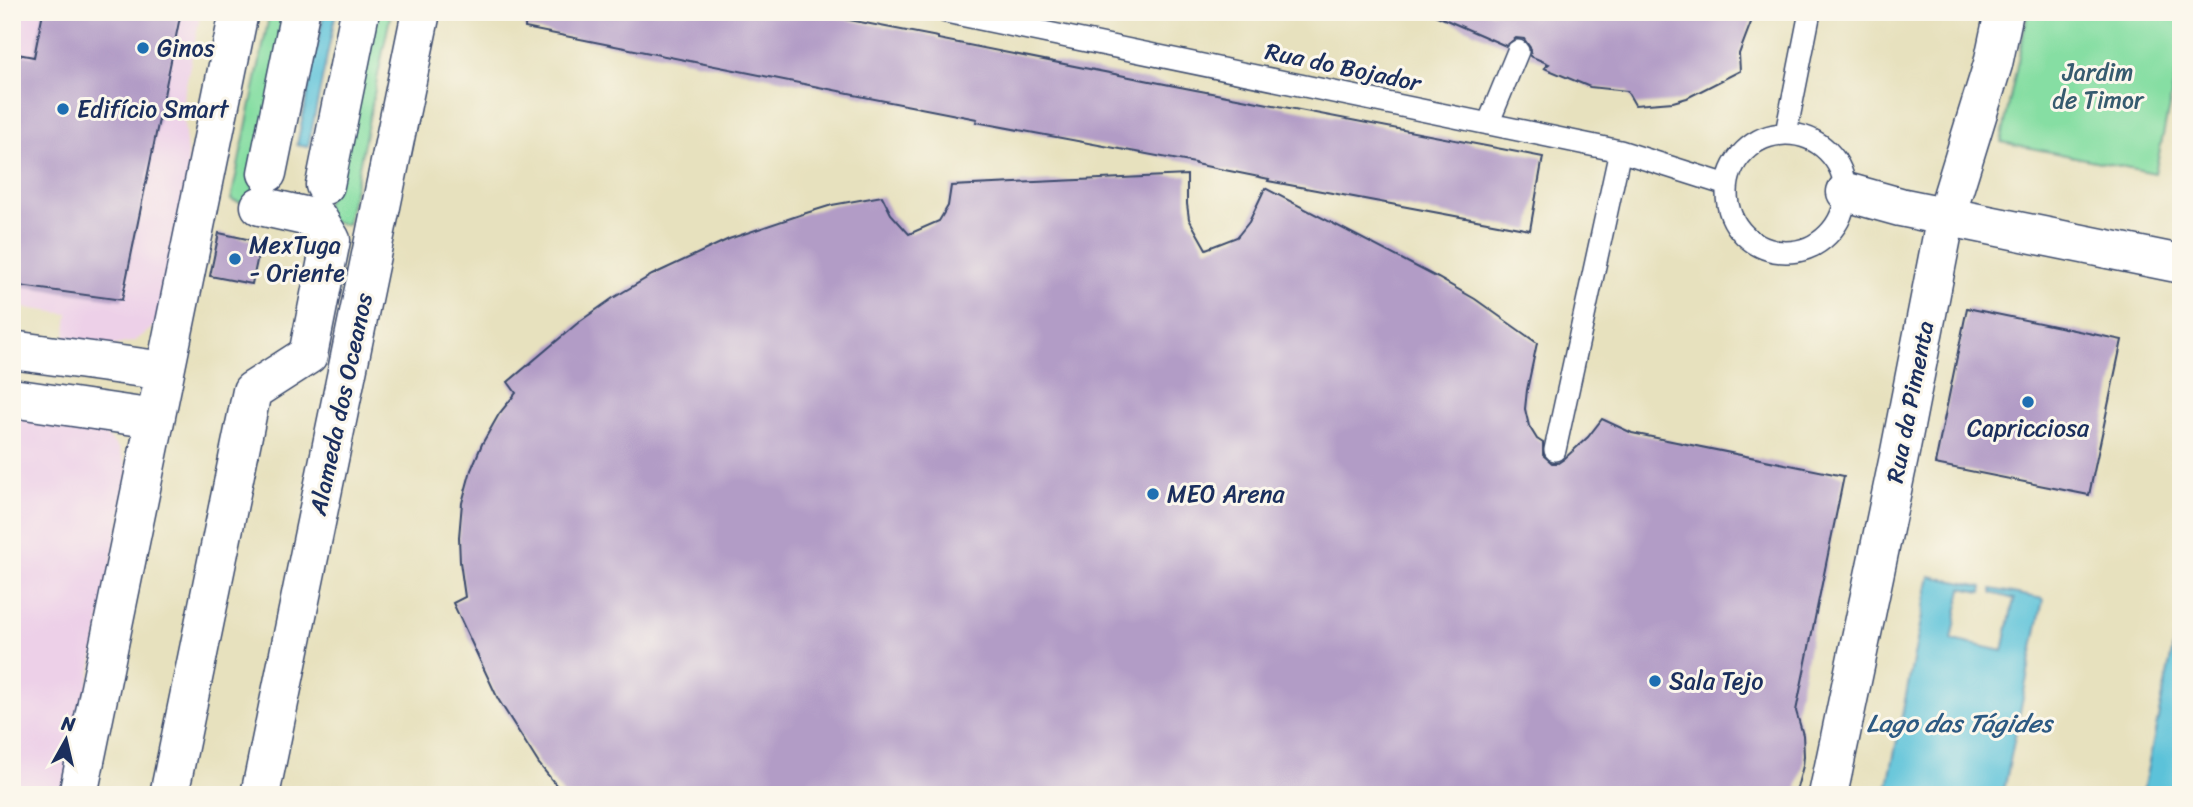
<svg xmlns="http://www.w3.org/2000/svg" width="2193" height="807" viewBox="0 0 2193 807" font-family="Sriracha,sans-serif">
  <style>
    .built { fill: #edd0e8 }
    .green { fill: #86dea3; stroke: #508680; stroke-width: 2 }
    .water { fill: #5cc2d9; stroke: #3c789c; stroke-width: 2 }
    .building { fill: #b29cc6 }
    .lines { fill: none; stroke-linecap: round; stroke-linejoin: round }
    .lane-casing { stroke: #3a4a6c; stroke-width: 24 }
    .street-casing { stroke: #3a4a6c; stroke-width: 41 }
    .lane { stroke: #fff; stroke-width: 21 }
    .street { stroke: #fff; stroke-width: 38 }
    .poi-dot { fill: #1f6fb2; stroke: #fbf7ec; stroke-width: 2.5 }
    .labels { text-anchor: middle; stroke-width: 6; stroke-linejoin: round; paint-order: stroke }
    .poi-label { font-size: 24px; fill: #1b2f5e; stroke: #fbf7ec; text-anchor: start }
    .street-label { font-size: 24px; fill: #1b2f5e; stroke: #fbf7ec }
    .park-label { font-size: 24px; fill: #365b6f; stroke: #fbf7ec }
    .water-label { font-size: 26px; font-style: italic; fill: #2e5b83; stroke: #fbf7ec }
  </style>
  <rect width="100%" height="100%" fill="#fbf7ec"/>
  <filter id="ink" filterUnits="userSpaceOnUse"><feTurbulence type="fractalNoise" baseFrequency=".0143" numOctaves="2"/><feDisplacementMap in="SourceGraphic" scale="14" xChannelSelector="R" yChannelSelector="G"/><feConvolveMatrix kernelMatrix="1 2 1 2 8 2 1 2 1" color-interpolation-filters="sRGB"/></filter>
  <filter id="wash" filterUnits="userSpaceOnUse"><feTurbulence type="fractalNoise" baseFrequency=".00686" numOctaves="4" result="noise"/><feDisplacementMap in="SourceGraphic" scale="28" xChannelSelector="R" yChannelSelector="G"/><feGaussianBlur stdDeviation="1.57" result="paint"/><feColorMatrix in="noise" values="0 0 0 0 0 0 0 0 0 0 0 0 0 0 0 0 0 1.4 0 .05"/><feComposite in="paint" operator="in"/></filter>
  <g filter="url(#wash)">
    <rect width="100%" height="100%" fill="#e7e1be"/>
    <path class="built" d="M12 12H201L182 104 191 192 159 323 135 341 112 346 65 339 68 314 12 306Z
      M12 416 88 426 100 432 110 439 119 449 129 472 67 795H12Z"/>
    <path class="green" d="M270 12H294L254 206 231 200Z
      M366 12H391L347 225 323 220Z
      M2028 12H2181V50L2155 173 2001 142Z"/>
    <path class="water" d="M324 12H336L308 147 297 145Z
      M1930 576 1983 587 1982 592 1962 588 1952 640 2003 651 2014 599 1992 593V589L2043 599 2003 795H1886Z
      M2181 608V795H2142Z"/>
    <g id="blocks">
      <path class="building" d="M43 12H181L122 300 12 285V53L34 57Z
        M526 12H808L938 37V39L1180 87 1543 157 1530 230 1268 181 1269 179 1195 164V163L976 122 977 119 854 95V94L525 28Z
        M1428 12H1755L1739 54 1740 71 1687 98 1673 102 1635 105 1627 91 1590 87 1544 68 1549 64 1530 56 1531 49 1524 39 1516 38 1506 46Z
        M1187 175V204L1189 219 1206 249 1237 237 1249 222 1265 188 1438 278 1475 299 1537 343 1527 390 1525 409 1529 426 1537 439 1543 443V455L1552 463H1558L1564 459 1588 437 1602 419 1632 433 1844 476 1796 711 1803 735 1804 756 1803 766 1795 795H564L539 764 498 699 453 603 465 597 460 562 459 537 462 503 471 470 482 444 499 414 516 393 508 382 579 322 613 298 652 275 729 239 803 214 832 205 882 196 891 214 909 234 939 221 948 206 951 186Z
        M219 233 261 242 252 284 210 276Z
        M1967 308 2122 340 2089 495 1935 464Z"/>
    </g>
  </g>
  <g filter="url(#ink)">
    <use href="#blocks" fill-opacity="0" stroke="#3a4a6c" stroke-width="2"/>
    <g class="lines">
      <defs>
        <path id="lane" d="M946 12 1620 151 1727 185
          M1488 124 1518 51
          M1786 133 1810 12
          M1727 193a59 59 0 1 1 118 0a59 59 0 1 1-118 0Z
          M1555 450 1620 151"/>
        <path id="street" d="M267 173 300 12
          M325 185 360 12
          M1846 192 1900 207 2181 264
          M12 350 165 371
          M12 398 155 419
          M78 795 239 12
          M169 795 252 391 308 355 331 240 318 219 260 206
          M260 795 421 12
          M1828 795 1899 457 1946 216 1993 64 2004 12"/>
      </defs>
      <use href="#lane" class="lane-casing"/>
      <use href="#street" class="street-casing"/>
      <use href="#lane" class="lane"/>
      <use href="#street" class="street"/>
    </g>
  </g>
  <g class="poi-dot">
    <circle cx="143" cy="48" r="7"/>
    <circle cx="63" cy="109" r="7"/>
    <circle cx="235" cy="259" r="7"/>
    <circle cx="2028" cy="402" r="7"/>
    <circle cx="1153" cy="494" r="7"/>
    <circle cx="1655" cy="681" r="7"/>
  </g>
  <g class="labels">
    <g class="poi-label">
      <text x="157" y="56">Ginos</text>
      <text x="77" y="117">Edifício Smart</text>
      <text x="249" y="253">MexTuga<tspan x="249" dy="28">- Oriente</tspan></text>
      <text x="2028" y="436" text-anchor="middle">Capricciosa</text>
      <text x="1167" y="502">MEO Arena</text>
      <text x="1669" y="689">Sala Tejo</text>
    </g>
    <g class="street-label">
      <text transform="translate(1343 67) rotate(12)" y="8">Rua do Bojador</text>
      <text transform="translate(1910 402) rotate(-79)" y="8">Rua da Pimenta</text>
      <text transform="translate(341 404) rotate(-78)" y="8">Alameda dos Oceanos</text>
    </g>
    <g class="park-label">
      <text x="2098" y="80">Jardim<tspan x="2098" dy="28">de Timor</tspan></text>
    </g>
    <g class="water-label">
      <text x="1959" y="732">Lago das Tágides</text>
    </g>
  </g>
  <rect width="2193" height="807" fill="none" stroke="#fbf7ec" stroke-width="42"/>
  <g transform="translate(66 740) rotate(8)" stroke="#fbf7ec" stroke-width="5" paint-order="stroke">
  <path d="M0-5L12 26L0 18L-12 26Z" fill="#1b2f5e"/>
  <text y="-10" font-size="19" font-weight="bold" text-anchor="middle" fill="#1b2f5e">N</text>
  </g>
</svg>
